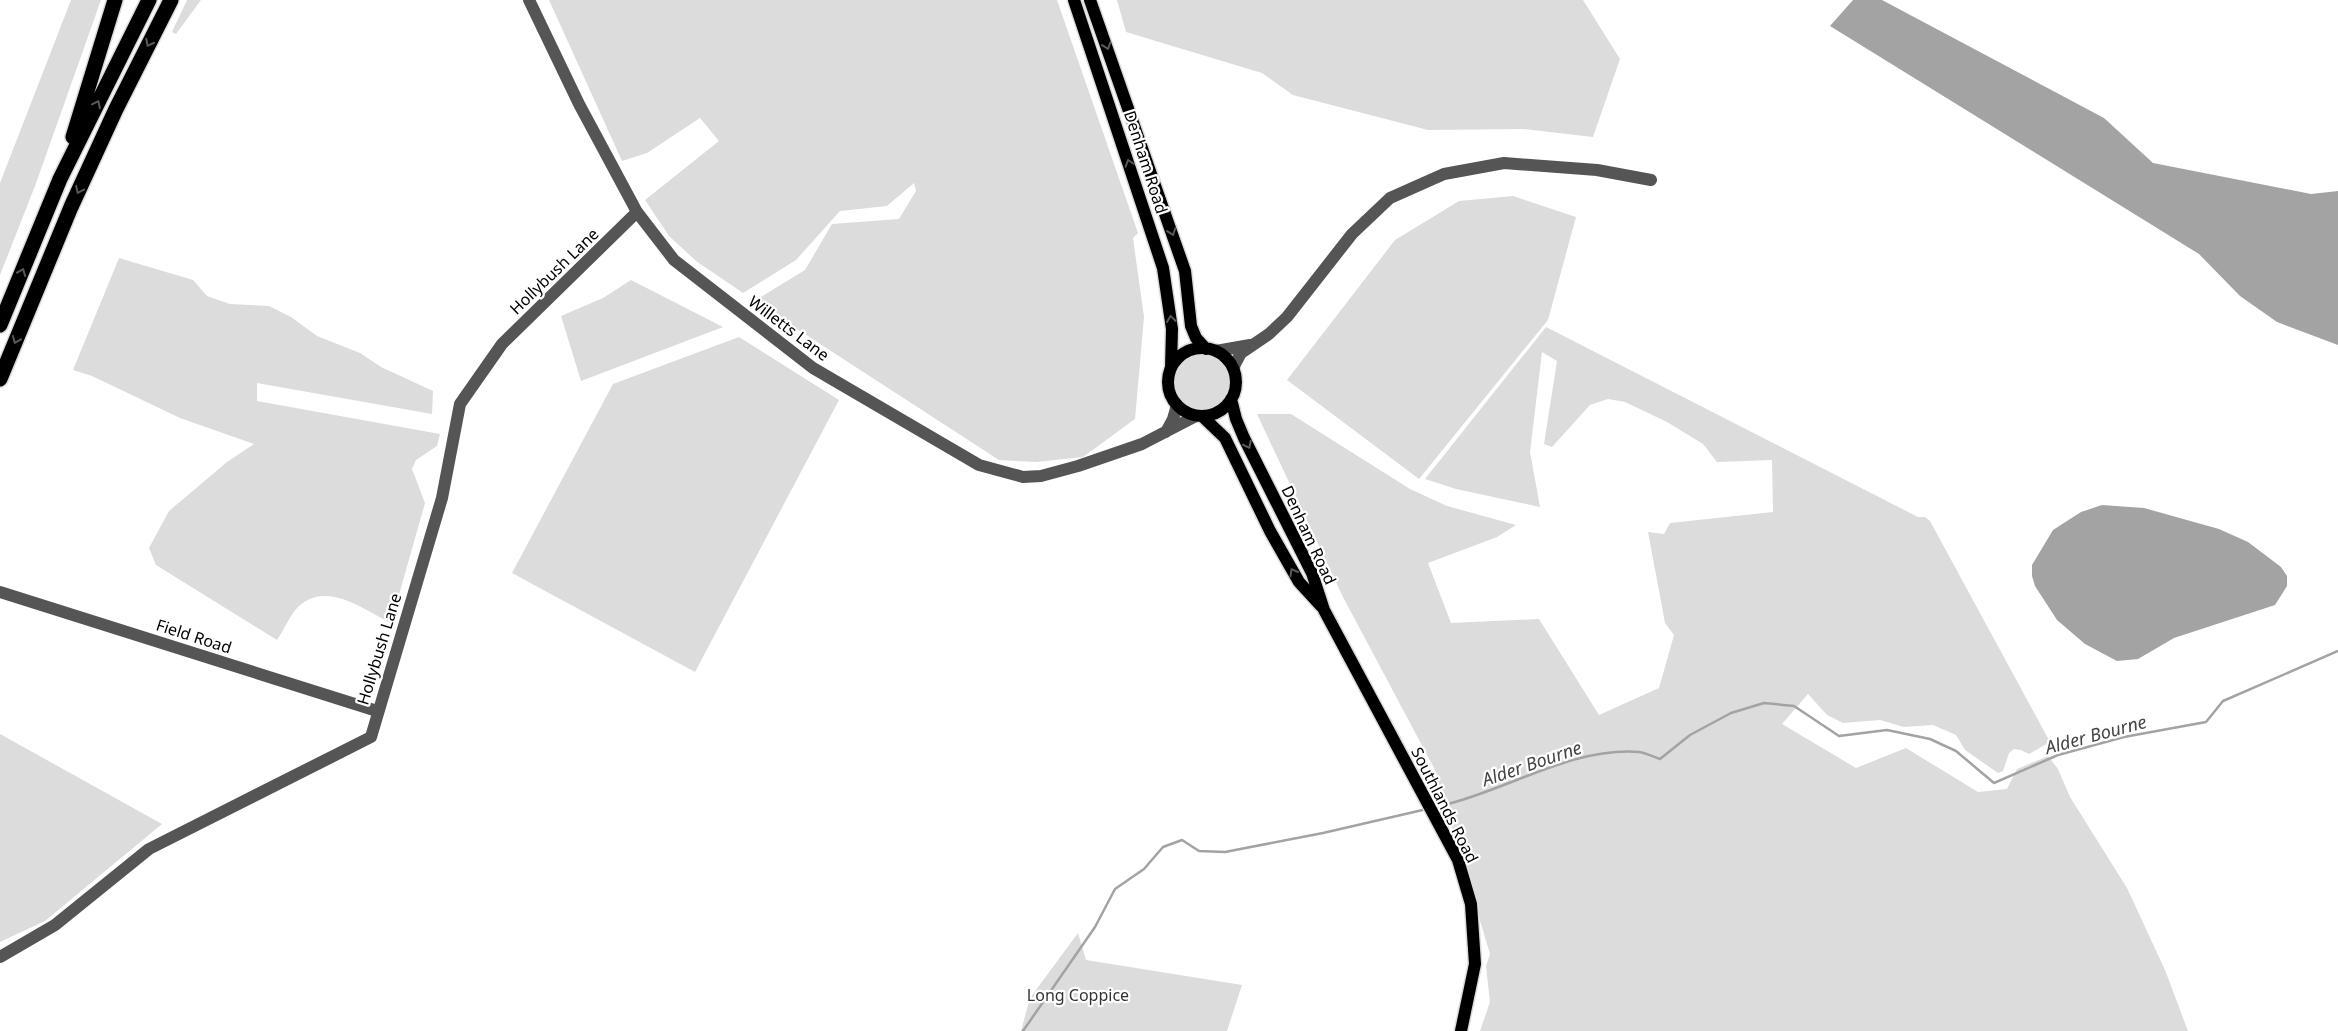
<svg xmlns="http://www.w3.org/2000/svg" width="2338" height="1031" viewBox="0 0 2338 1031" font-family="'Noto Sans',sans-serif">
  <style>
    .green { fill: #dcdcdc }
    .water { fill: #a3a3a3 }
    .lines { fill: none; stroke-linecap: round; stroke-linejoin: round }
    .stream { stroke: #a3a3a3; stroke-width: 2.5 }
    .major-casing { stroke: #dbdbdb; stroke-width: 15 }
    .highway-casing { stroke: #dbdbdb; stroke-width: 18 }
    .minor { stroke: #555; stroke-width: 12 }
    .major { stroke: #000; stroke-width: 12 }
    .highway { stroke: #000; stroke-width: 15 }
    .oneway { stroke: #595959 }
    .labels { text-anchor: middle; stroke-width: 4.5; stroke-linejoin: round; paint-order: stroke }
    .street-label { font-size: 16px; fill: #000; stroke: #fff }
    .park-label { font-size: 16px; fill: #333; stroke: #fff }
    .water-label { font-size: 18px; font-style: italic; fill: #444; stroke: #fff }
  </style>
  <rect width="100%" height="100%" fill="#fff"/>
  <path class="green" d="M71 0H101L35 186 0 275V183Z
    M187 0H201L176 34 172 32Z
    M549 0H1057L1138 233 1133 238 1144 317 1135 419 1083 457 1036 462 999 460 754 301 805 270 832 224 899 219 916 191 914 183 887 206 840 211 796 260 743 293 696 261 669 236 645 200 719 141 700 118 647 153 622 161Z
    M1117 0H1583L1620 59 1593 137 1523 129 1428 130 1293 95 1262 73 1126 32Z
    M1513 196 1576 217 1548 320 1419 479 1287 380 1395 240 1459 201Z
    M119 258 193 280 207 296 230 304 269 306 291 317 317 336 360 353 381 367 433 391 432 414 257 383V401L440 434 437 446 416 460 412 469 425 503 391 623C363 609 326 580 298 607 290 615 284 630 277 640L156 565 149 548 169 511 227 462 254 444 180 418 92 376 73 370Z
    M631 280 723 327 581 381 561 316 603 298Z
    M1546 327 1918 517H1925L1930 521 2050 742 2029 754 2021 750 2014 749 2009 753 2003 771 1998 773 1965 750 1956 735 1933 725 1904 727 1880 720 1843 723 1827 715 1808 694 1782 724 1856 768 1906 748 1978 792 2007 789 2017 769 2048 756 2058 769 2070 797 2127 888 2165 970 2188 1031H1480L1490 1002 1486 966 1490 954 1434 768 1343 597 1257 414H1291L1410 489 1447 506 1516 525 1497 537 1428 563 1451 623 1539 619 1599 715 1659 688 1674 635 1665 623 1648 532 1664 534 1670 523 1773 512 1772 460 1717 462 1703 444 1667 422 1625 402 1608 399 1590 405 1552 447 1544 444 1557 361 1542 352 1530 452 1540 507 1456 489 1425 479Z
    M739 337 839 400 695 672 512 573 613 384Z
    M1175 382a27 27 0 1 1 54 0a27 27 0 1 1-54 0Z
    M0 734 162 824 45 921 0 942Z
    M1078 933 1086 960 1242 985 1227 1031H1021L1030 998Z"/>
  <path class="water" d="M1853 0H1882L2104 118 2153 163 2311 194 2338 191V345L2277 322 2240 296 2199 254 1830 26Z
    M2102 505 2144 508 2219 529 2248 542 2281 567 2287 576V586L2275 605 2174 638 2138 659 2117 661 2085 644 2057 620 2035 586 2032 576V565L2053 530 2081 512Z"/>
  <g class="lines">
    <path class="stream" d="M1444 805C1508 790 1571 747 1639 752 1646 753 1654 757 1660 759L1690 735 1731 713 1764 703 1794 706 1839 736 1887 730 1930 739 1956 751 1994 783 2058 755 2124 737 2206 722 2223 701 2338 651
      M1023 1031 1095 927 1115 889 1144 869 1163 847 1182 840 1199 851 1225 852 1323 833 1427 809"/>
    <defs>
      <path id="major" d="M1074 0 1163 268 1172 329 1171 368
        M1090 0 1185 271 1191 326 1196 338 1206 349
        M1168 382a34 34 0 1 1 68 0a34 34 0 1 1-68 0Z
        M1231 399 1236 419 1244 438 1312 573 1324 610 1458 860 1471 904 1475 964 1461 1031
        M1202 416 1225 438 1270 531 1299 582 1321 606"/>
      <path id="highway" d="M73 137 115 0
        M0 325 60 179 149 0
        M0 379 71 207 116 109 171 0"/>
    </defs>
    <use href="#major" class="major-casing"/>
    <use href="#highway" class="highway-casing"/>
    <path class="minor" d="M529 0 579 104 637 212 674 260 813 368 979 465 1023 477 1041 476 1078 466 1142 444 1196 416
      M1216 351 1250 345
      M1233 368 1241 353 1269 334 1287 317 1352 234 1390 198 1444 174 1504 163 1597 170 1651 180
      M1166 432 1173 419 1177 405
      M0 592 377 711
      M0 957 55 925 149 849 371 737 442 498 460 404 502 344 637 212"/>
    <use href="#major" class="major"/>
    <use href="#highway" class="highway"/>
  </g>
  <defs><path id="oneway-chevron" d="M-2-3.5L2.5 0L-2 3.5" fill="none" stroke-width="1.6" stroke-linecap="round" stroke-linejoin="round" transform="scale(1.25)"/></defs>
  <g class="oneway">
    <use href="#oneway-chevron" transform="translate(149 43) rotate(117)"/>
    <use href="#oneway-chevron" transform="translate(1107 46) rotate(71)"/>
    <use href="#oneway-chevron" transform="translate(97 104) rotate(-64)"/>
    <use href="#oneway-chevron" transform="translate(1129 163) rotate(-108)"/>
    <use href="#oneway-chevron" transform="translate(79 190) rotate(115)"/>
    <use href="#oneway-chevron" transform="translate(1172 232) rotate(71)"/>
    <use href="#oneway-chevron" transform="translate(22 272) rotate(-68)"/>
    <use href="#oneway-chevron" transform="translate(1171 319) rotate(-97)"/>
    <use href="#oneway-chevron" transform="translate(16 340) rotate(113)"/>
    <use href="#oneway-chevron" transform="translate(1248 445) rotate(63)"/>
    <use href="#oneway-chevron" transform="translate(1293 572) rotate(-120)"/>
  </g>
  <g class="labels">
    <g class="street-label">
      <text transform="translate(1146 162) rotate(72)" y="6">Denham Road</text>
      <text transform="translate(554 271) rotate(-44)" y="6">Hollybush Lane</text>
      <text transform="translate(789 328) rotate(37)" y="6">Willetts Lane</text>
      <text transform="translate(1309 535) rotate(65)" y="6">Denham Road</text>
      <text transform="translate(194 636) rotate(18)" y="6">Field Road</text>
      <text transform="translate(379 649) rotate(-73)" y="6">Hollybush Lane</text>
      <text transform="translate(1445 805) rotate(63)" y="6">Southlands Road</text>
    </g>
    <g class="park-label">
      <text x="1078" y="1001">Long Coppice</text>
    </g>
    <g class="water-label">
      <text transform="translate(2096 735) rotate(-15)" y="6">Alder Bourne</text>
      <text transform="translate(1532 764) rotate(-19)" y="6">Alder Bourne</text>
    </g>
  </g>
</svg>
